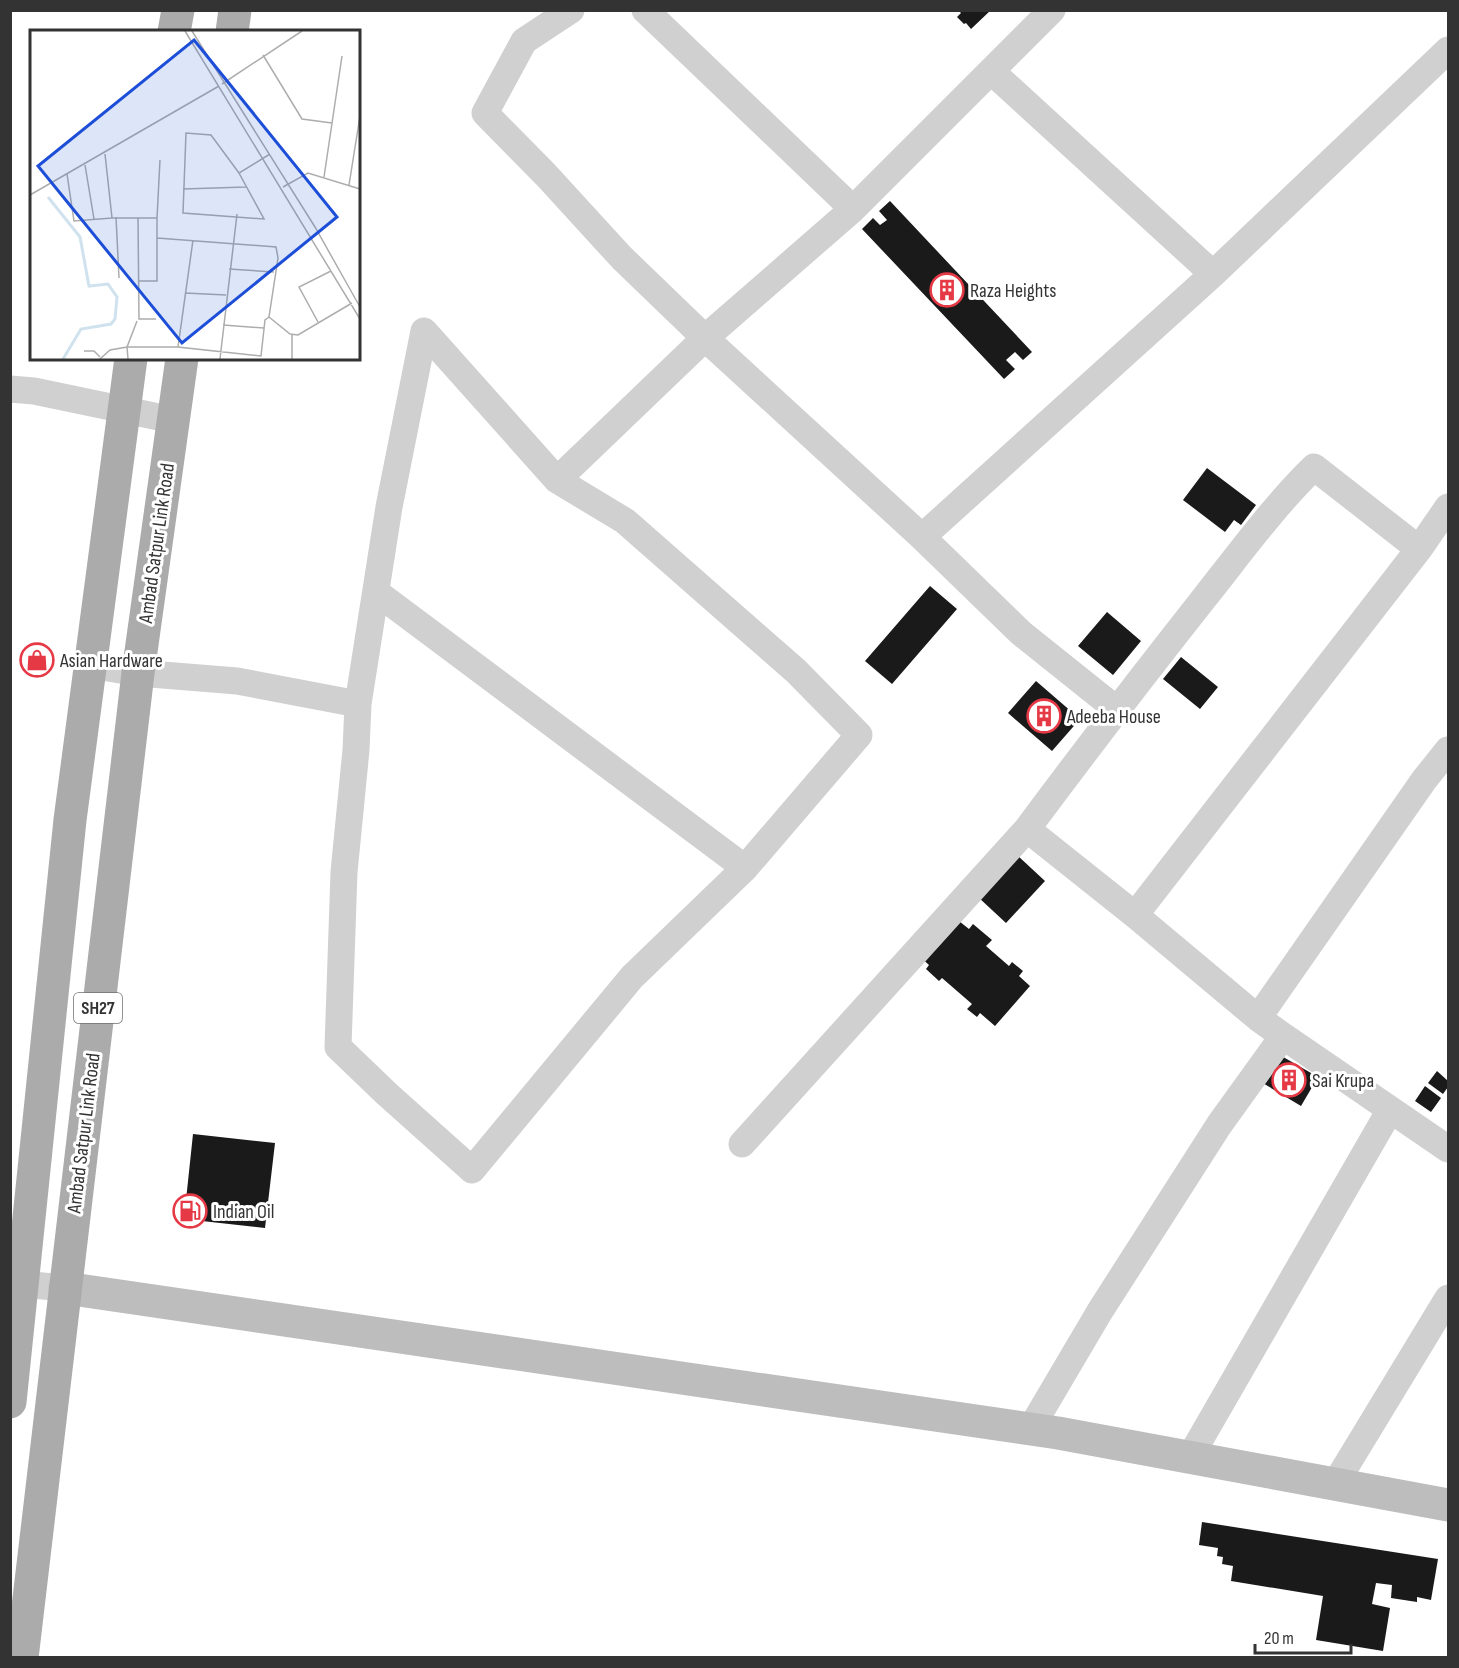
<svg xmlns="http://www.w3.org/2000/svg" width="1459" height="1668" viewBox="0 0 1459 1668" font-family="'Sofia Sans Condensed',sans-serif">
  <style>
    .building { fill: #1a1a1a }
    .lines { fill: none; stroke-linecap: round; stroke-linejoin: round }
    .minor { stroke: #d0d0d0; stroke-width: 27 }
    .secondary { stroke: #bdbdbd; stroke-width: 33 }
    .primary { stroke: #ababab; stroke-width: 33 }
    .labels { text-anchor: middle; stroke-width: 6; stroke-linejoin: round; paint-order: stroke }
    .shield { fill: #fff; stroke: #707070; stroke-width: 1.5 }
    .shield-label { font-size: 18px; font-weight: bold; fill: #333 }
    .poi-label { font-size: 20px; fill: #333; stroke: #fff; text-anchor: start }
    .street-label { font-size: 20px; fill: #333; stroke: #fff }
    .inset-river { fill: none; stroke: #cfe2ee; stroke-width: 3 }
    .inset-road { fill: none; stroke: #adadad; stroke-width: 1.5 }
    .view { fill: #1d4ed8; fill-opacity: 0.15; stroke: #1d4ed8; stroke-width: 3 }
    .inset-edge { fill: none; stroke: #333; stroke-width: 3 }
  </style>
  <rect width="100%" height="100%" fill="#fff"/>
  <path class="building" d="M958 10H991L971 29 966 23 964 24 957 17 961 13Z
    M890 201 1032 352 1023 360 1015 352 1006 360 1015 369 1004 379 862 229 873 218 880 225 887 220 879 211Z
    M1207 468 1256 505 1241 525 1234 520 1225 532 1183 500Z
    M930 586 957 609 892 684 865 661Z
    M1107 612 1141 641 1113 675 1078 646Z
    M1181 657 1218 687 1200 709 1163 679Z
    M1036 681 1080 719 1052 751 1008 713Z
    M1017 855 1045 881 1006 923 978 897Z
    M954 917 969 929 973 924 992 940 986 946 1009 966 1012 962 1023 971 1019 976 1030 986 995 1026 980 1013 977 1017 967 1009 972 1004 942 978 939 981 926 969 929 965 919 956Z
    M1278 1054 1318 1077 1301 1106 1261 1082Z
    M1437 1071 1448 1081V1087L1443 1094 1428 1083Z
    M1425 1086 1441 1098 1431 1112 1415 1101Z
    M193 1134 275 1143 265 1228 184 1219Z
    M1202 1522 1438 1559 1431 1600 1417 1597V1602L1391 1598 1392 1585 1376 1583 1372 1604 1390 1608 1383 1651 1316 1640 1323 1596 1231 1581 1233 1566 1222 1564 1223 1557 1217 1556 1218 1548 1199 1545Z"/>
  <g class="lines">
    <path class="minor" d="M571 10 524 41 485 113 546 175 622 258 705 338 922 537 1021 633 1116 709
      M645 10 853 209
      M991 71 1213 274
      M10 389 34 391 173 420
      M557 480 705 338 853 209 1052 10
      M922 537 1213 274 1448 50
      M376 592 745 868
      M90 665 138 673 237 681 358 704 389 507 424 331 557 480 625 521 796 671 859 735 745 868 632 977 472 1170 387 1094 338 1047 344 872 356 750 358 704
      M1135 915 1419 549 1448 507
      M1258 1018 1424 780 1448 750
      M1283 1036 1448 1149
      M742 1144 1027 829
      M10 1283 65 1288
      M1031 1428 1100 1311 1219 1125 1283 1036 1258 1018 1135 915 1027 829C1085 751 1145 673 1205 597 1240 553 1274 506 1314 467L1419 549
      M1190 1457 1390 1110
      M1335 1484 1448 1298"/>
    <path class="secondary" d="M65 1288 1058 1433 1448 1505"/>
    <path class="primary" d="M174 32 178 10
      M232 32 235 10
      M10 1402 70 820 131 358
      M22 1658 138 673 182 358"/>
  </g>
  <defs>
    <symbol id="building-ring" viewBox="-11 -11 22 22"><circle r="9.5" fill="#fff" stroke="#e63946" stroke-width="1.5"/><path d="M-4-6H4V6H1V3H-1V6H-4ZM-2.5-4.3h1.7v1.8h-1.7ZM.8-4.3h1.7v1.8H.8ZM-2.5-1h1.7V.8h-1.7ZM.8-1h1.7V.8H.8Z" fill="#e63946"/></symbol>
    <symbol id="shop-ring" viewBox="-11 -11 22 22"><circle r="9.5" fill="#fff" stroke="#e63946" stroke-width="1.5"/><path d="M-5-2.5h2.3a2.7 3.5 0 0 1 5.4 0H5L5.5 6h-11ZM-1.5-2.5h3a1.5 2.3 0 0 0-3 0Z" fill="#e63946"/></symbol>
    <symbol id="fuel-ring" viewBox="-11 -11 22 22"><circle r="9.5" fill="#fff" stroke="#e63946" stroke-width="1.5"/><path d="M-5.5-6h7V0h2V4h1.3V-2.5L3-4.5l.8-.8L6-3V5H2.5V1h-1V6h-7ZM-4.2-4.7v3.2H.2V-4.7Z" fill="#e63946"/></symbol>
  </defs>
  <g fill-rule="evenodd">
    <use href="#building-ring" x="928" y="271" width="38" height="38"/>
    <use href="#shop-ring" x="18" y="641" width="38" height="38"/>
    <use href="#building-ring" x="1025" y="697" width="38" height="38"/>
    <use href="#building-ring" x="1270" y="1061" width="38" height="38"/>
    <use href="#fuel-ring" x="171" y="1192" width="38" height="38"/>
  </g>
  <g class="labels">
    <rect class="shield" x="74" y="993" width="48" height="30" rx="4.5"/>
    <g class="shield-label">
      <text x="98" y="1014">SH27</text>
    </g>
    <g class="poi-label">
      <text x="970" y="297">Raza Heights</text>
      <text x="60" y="667">Asian Hardware</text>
      <text x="1067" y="723">Adeeba House</text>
      <text x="1312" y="1087">Sai Krupa</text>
      <text x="213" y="1218">Indian Oil</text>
    </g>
    <g class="street-label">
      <text transform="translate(156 543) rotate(-82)" y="7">Ambad Satpur Link Road</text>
      <text transform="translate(83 1133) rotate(-83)" y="7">Ambad Satpur Link Road</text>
    </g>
  </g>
  <g transform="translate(30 30)">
    <rect width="330" height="330" fill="#fff"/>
    <path class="inset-river" d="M18 167 50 207 59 256 78 254 87 267 85 289 81 294 51 299 33 329"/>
    <path class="inset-road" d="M155 1 330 289M162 1 285 197 330 277M233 25 272 89 302 93M192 54 272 1M75 124 82 188H127V251H109M55 135 64 189M209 143 181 105 156 103 153 183 234 189 209 143 240 124M37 144 44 191 82 188M294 147 312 26M319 155 330 86M253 157 278 143 330 159M153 159 216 157M0 165 189 56M86 187 89 248M108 188 109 289H126M127 188 130 130M127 208 246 217 248 228 239 287 260 304 268 305 322 273M163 210 148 317 231 326 235 290 239 287M199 239 244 242M155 263 196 265M288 292 269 257 301 241M193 295 234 298M54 321H64L70 327M70 329 80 320 97 317 107 291M98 329 97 317H148M190 329 207 184M262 329V304"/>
    <path class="view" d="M164 10 307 187 152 313 8 136Z"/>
    <rect width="330" height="330" class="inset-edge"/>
  </g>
  <rect width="1459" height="1668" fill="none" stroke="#333333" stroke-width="24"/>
  <path d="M1255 1644v9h96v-9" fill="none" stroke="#333333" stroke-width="3"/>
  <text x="1264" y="1644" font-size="18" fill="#333333" stroke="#ffffff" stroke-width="4.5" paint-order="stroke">20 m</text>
</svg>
